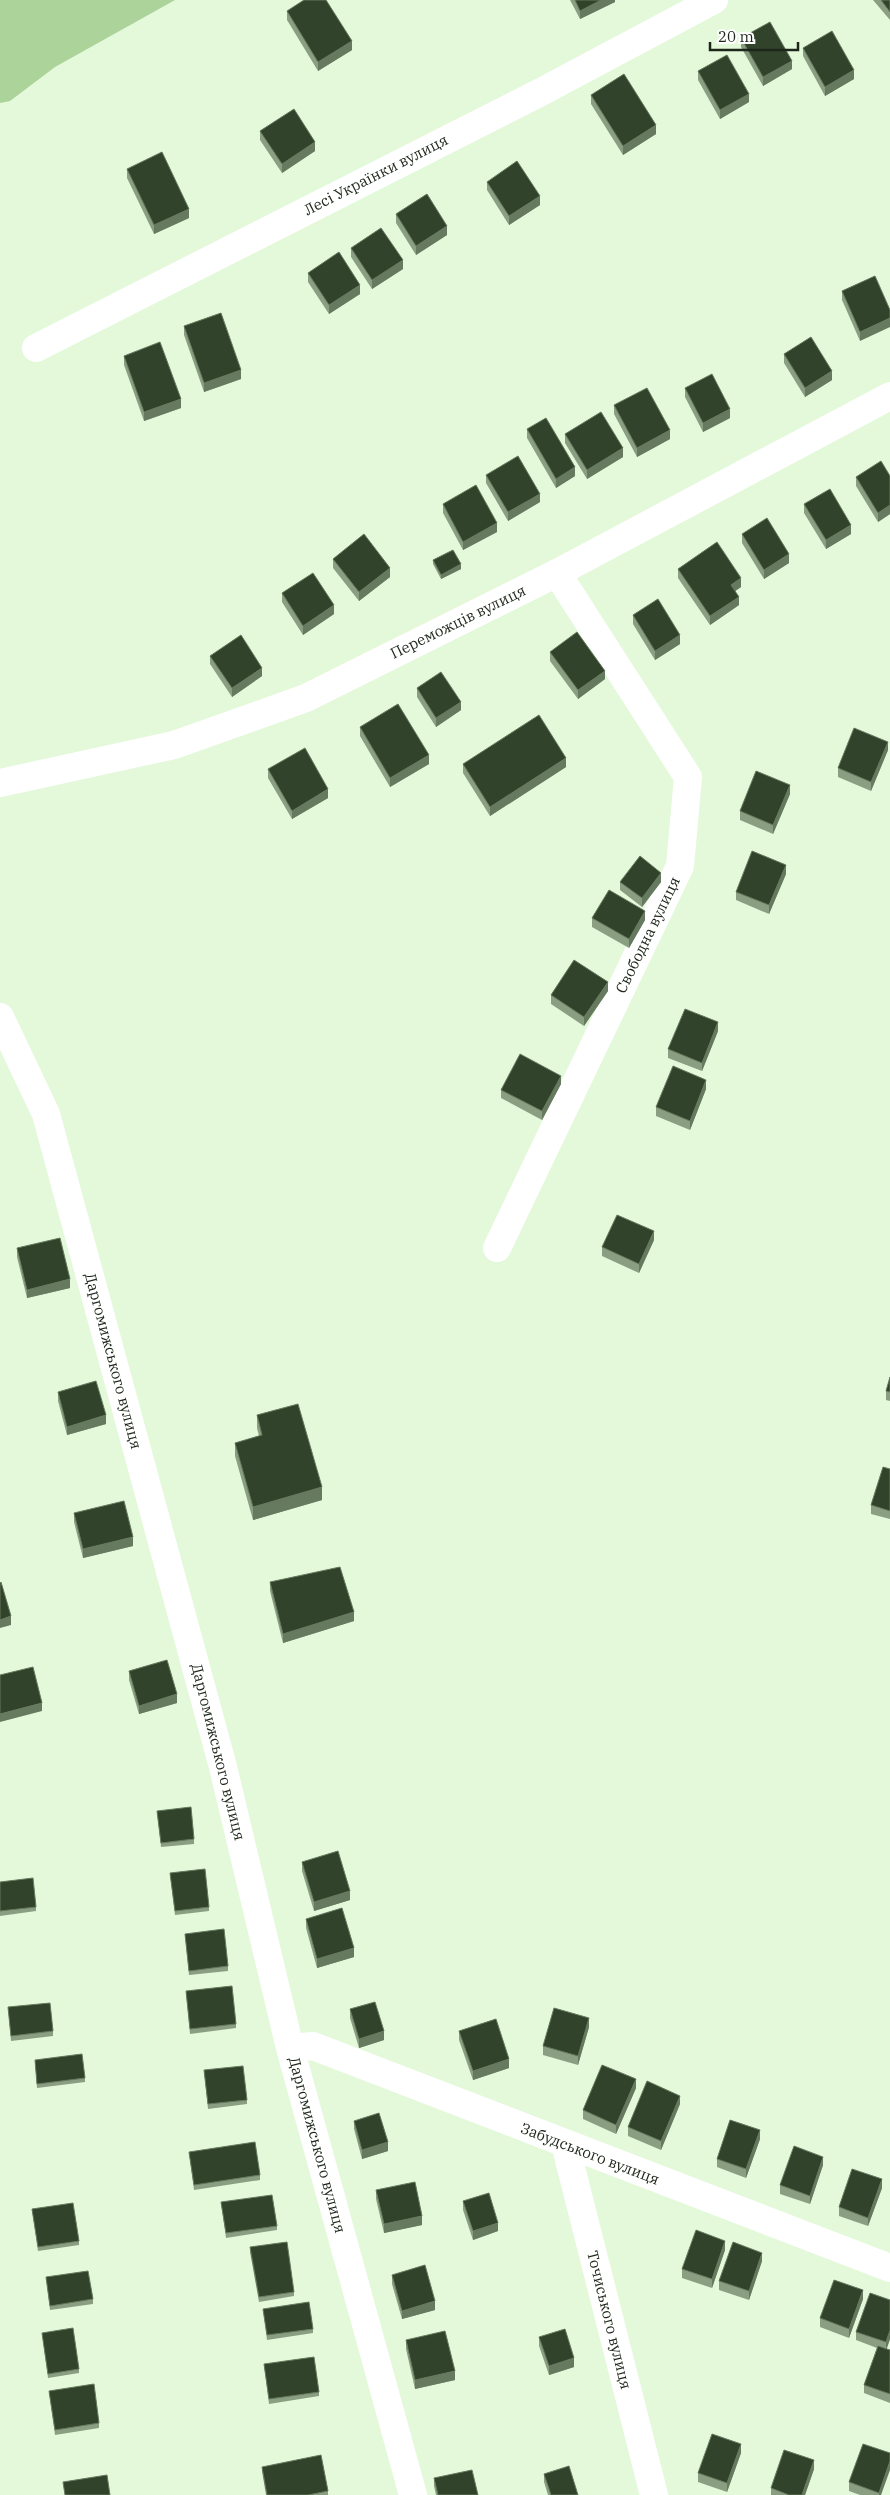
<svg xmlns="http://www.w3.org/2000/svg" width="890" height="2495" viewBox="0 0 890 2495" font-family="'IBM Plex Serif',serif">
  <style>
    .green { fill: #abd39a }
    .lines { fill: none; stroke-linecap: round; stroke-linejoin: round }
    .street { stroke: #fff; stroke-width: 28 }
    .secondary { stroke: #fff; stroke-width: 28 }
    .wall { fill: #8a9e82 }
    .shaded-wall { fill: #667a5f }
    .building { fill: #31432a; stroke: #667a5f }
    .labels { text-anchor: middle; stroke-width: 5; stroke-linejoin: round; paint-order: stroke }
    .street-label { font-size: 15px; fill: #1e261a; stroke: #fff }
  </style>
  <rect width="100%" height="100%" fill="#e3f9da"/>
  <path class="green" d="M0 0H175L55 67 10 101 0 103Z"/>
  <g class="lines">
    <path class="street" d="M36 348 541 92 714 0
      M0 1017 46 1114 223 1767 290 2048 413 2495
      M497 1248 680 866 688 777 557 573
      M290 2048 313 2046 890 2268
      M565 2144 654 2495"/>
    <path class="secondary" d="M0 783 174 745 306 698 557 573 890 396"/>
  </g>
  <path class="wall" d="M570 0H615V2L580 19Z
    M873 0H890V20Z
    M287 11 352 50 318 71 287 20Z
    M741 38 792 69 763 86 741 47Z
    M803 48 854 79 825 96 803 56Z
    M698 71 749 102 720 119 698 80Z
    M591 95 656 134 623 155 591 104Z
    M260 131 315 151 282 173 260 140Z
    M127 169 189 218 154 234 127 178Z
    M487 182 540 205 509 225 487 190Z
    M396 214 447 235 416 255 396 223Z
    M351 248 403 269 372 289 351 257Z
    M308 273 360 294 329 314 308 282Z
    M875 276 860 341 842 300V291Z
    M184 326 241 379 204 392 184 335Z
    M784 354 832 380 805 397 784 363Z
    M124 356 181 408 144 421 124 365Z
    M685 388 730 418 703 432 685 397Z
    M614 405 670 439 637 457 614 414Z
    M527 429 575 476 556 488 527 438Z
    M565 434 623 457 587 479 565 443Z
    M486 475 540 502 508 521 486 483Z
    M890 476V514L878 522 856 486V477Z
    M443 504 497 532 463 550 443 513Z
    M804 504 851 534 826 549 804 513Z
    M742 534 789 563 764 579 742 543Z
    M333 559 390 577 359 601 333 568Z
    M433 560 461 569 441 579 433 564Z
    M678 569 741 587 735 591 739 605 710 625 678 578Z
    M282 593 334 614 303 635 282 602Z
    M633 615 680 644 655 660 633 624Z
    M550 652 605 679 578 699 550 661Z
    M210 656 262 676 232 697 210 664Z
    M417 688 461 710 436 727 417 697Z
    M360 727 429 764 390 787 360 736Z
    M888 750 871 791 838 777V768Z
    M463 764 566 767 490 816 463 773Z
    M268 769 328 798 292 819 268 778Z
    M790 794 773 834 740 820V811Z
    M786 874 769 914 736 900V892Z
    M620 882H661L642 907 620 890Z
    M592 918 645 920 629 948 592 927Z
    M608 991 584 1026 551 1004V995Z
    M718 1031 702 1071 668 1058V1049Z
    M561 1084 542 1120 501 1098V1090Z
    M706 1089 690 1130 656 1116V1107Z
    M654 1240 639 1273 602 1256V1247Z
    M17 1248 70 1288 27 1298 17 1257Z
    M890 1377V1401L886 1400V1391Z
    M58 1392 106 1424 67 1435 58 1401Z
    M257 1415 322 1500 253 1520 235 1456V1443L259 1436 257 1428Z
    M890 1469V1519L871 1514V1505Z
    M74 1513 133 1546 83 1558 74 1522Z
    M270 1582 354 1621 283 1643 270 1591Z
    M129 1671 177 1703 139 1714 129 1680Z
    M157 1811 194 1839V1844L161 1847Z
    M302 1862 350 1900 314 1911 302 1871Z
    M170 1873 209 1907V1911L175 1915Z
    M0 1882 36 1907V1911L0 1916Z
    M306 1919 354 1957 317 1968 306 1928Z
    M185 1934 228 1966V1971L189 1975Z
    M186 1991 236 2024V2028L190 2034Z
    M8 2007 53 2031V2036L11 2041Z
    M350 2009 384 2040 359 2048 350 2018Z
    M589 2027 578 2065 543 2055V2046Z
    M459 2031 509 2068 473 2080 459 2040Z
    M35 2060 85 2078V2082L37 2088Z
    M204 2070 247 2100V2104L208 2109Z
    M636 2088 616 2134 583 2119V2110Z
    M680 2104 661 2150 628 2136V2127Z
    M354 2121 388 2151 362 2159 354 2129Z
    M760 2139 746 2178 717 2167V2159Z
    M189 2152 260 2175V2180L194 2190Z
    M823 2165 810 2204 780 2194V2185Z
    M882 2188 868 2226 839 2216V2207Z
    M376 2190 422 2225 384 2233 376 2199Z
    M463 2201 498 2231 473 2240 463 2210Z
    M221 2202 277 2226V2230L226 2238Z
    M32 2209 79 2241V2245L38 2251Z
    M250 2247 294 2292V2296L259 2302 250 2252Z
    M725 2250 712 2288 682 2278V2269Z
    M762 2261 749 2300 719 2290V2281Z
    M392 2275 435 2310 402 2319 392 2284Z
    M46 2277 93 2299V2304L50 2310Z
    M863 2299 849 2338 820 2327V2318Z
    M890 2300V2339L886 2349 890 2350V2403L864 2393V2385L877 2348 856 2340V2332Z
    M263 2309 313 2329V2333L267 2340Z
    M42 2333 79 2369V2373L48 2378Z
    M539 2337 574 2367 549 2375 539 2346Z
    M406 2340 455 2380 415 2389 406 2349Z
    M264 2364 319 2392V2396L269 2404Z
    M49 2391 99 2423V2428L55 2435Z
    M863 2444 881 2495H860L849 2491V2482Z
    M741 2453 727 2492 698 2482V2473Z
    M262 2467 328 2491V2495H266L262 2471Z
    M814 2469 805 2495H771V2488Z
    M544 2474 578 2495H548L544 2482Z
    M434 2478 478 2495H436L434 2486Z"/>
  <path class="shaded-wall" d="M601 0H615V2L580 19V11Z
    M352 41V50L318 71V62Z
    M792 61V69L763 86V77Z
    M854 70V79L825 96V87Z
    M749 94V102L720 119V110Z
    M656 125V134L623 155V146Z
    M315 142V151L282 173V164Z
    M540 196V205L509 225V216Z
    M189 209V218L154 234V225Z
    M447 226V235L416 255V246Z
    M403 260V269L372 289V280Z
    M360 285V294L329 314V305Z
    M890 318V327L860 341V332Z
    M241 370V379L204 392V383Z
    M832 371V380L805 397V388Z
    M181 399V408L144 421V412Z
    M730 409V418L703 432V423Z
    M670 430V439L637 457V448Z
    M623 448V457L587 479V470Z
    M575 467V476L556 488V479Z
    M540 494V502L508 521V512Z
    M890 505V514L878 522V513Z
    M497 523V532L463 550V542Z
    M851 525V534L826 549V540Z
    M789 554V563L764 579V570Z
    M461 564V569L441 579V575Z
    M390 568V577L359 601V592Z
    M741 578V587L731 594V585Z
    M739 597V605L710 625V616Z
    M334 605V614L303 635V626Z
    M680 635V644L655 660V651Z
    M262 668V676L232 697V688Z
    M605 671V679L578 699V690Z
    M461 702V710L436 727V718Z
    M888 742V750L871 791V782Z
    M429 755V764L390 787V778Z
    M566 758V767L490 816V807Z
    M790 785V794L773 834V825Z
    M328 789V798L292 819V811Z
    M786 865V874L769 914V905Z
    M661 873V882L642 907V898Z
    M645 911V920L629 948V939Z
    M608 982V991L584 1026V1017Z
    M718 1022V1031L702 1071V1063Z
    M561 1076V1084L542 1120V1111Z
    M706 1080V1089L690 1130V1121Z
    M654 1231V1240L639 1273V1264Z
    M70 1279V1288L27 1298V1290Z
    M106 1415V1424L67 1435V1427Z
    M322 1487V1500L253 1520V1507Z
    M133 1537V1546L83 1558V1549Z
    M354 1612V1621L283 1643V1634Z
    M11 1616V1625L0 1628V1620Z
    M177 1694V1703L139 1714V1706Z
    M42 1703V1711L0 1722V1714Z
    M350 1891V1900L314 1911V1902Z
    M354 1948V1957L317 1968V1959Z
    M589 2018V2027L578 2065V2056Z
    M384 2031V2040L359 2048V2039Z
    M509 2059V2068L473 2080V2071Z
    M636 2079V2088L616 2134V2125Z
    M680 2096V2104L661 2150V2141Z
    M760 2130V2139L746 2178V2169Z
    M388 2142V2151L362 2159V2150Z
    M823 2157V2165L810 2204V2196Z
    M882 2179V2188L868 2226V2218Z
    M422 2216V2225L384 2233V2224Z
    M498 2223V2231L473 2240V2231Z
    M725 2241V2250L712 2288V2279Z
    M762 2253V2261L749 2300V2291Z
    M863 2290V2299L849 2338V2329Z
    M435 2301V2310L402 2319V2311Z
    M890 2330V2339L886 2351V2342Z
    M574 2358V2367L549 2375V2366Z
    M455 2371V2380L415 2389V2380Z
    M741 2444V2453L727 2492V2483Z
    M814 2460V2469L805 2495H802Z
    M890 2461V2470L881 2495H879V2493Z"/>
  <path class="building" d="M304 0H326L352 41 318 62 287 11Z
    M575 0H601L580 11Z
    M881 0H890V12Z
    M770 22 792 61 763 77 741 38Z
    M832 31 854 70 825 87 803 48Z
    M727 55 749 94 720 110 698 71Z
    M624 74 656 125 623 146 591 95Z
    M294 109 315 142 282 164 260 131Z
    M162 152 189 209 154 225 127 169Z
    M517 161 540 196 509 216 487 182Z
    M427 194 447 226 416 246 396 214Z
    M381 228 403 260 372 280 351 248Z
    M339 252 360 285 329 305 308 273Z
    M875 276 890 310V318L860 332 842 291Z
    M221 313 241 370 204 383 184 326Z
    M811 337 832 371 805 388 784 354Z
    M160 342 181 399 144 412 124 356Z
    M712 374 730 409 703 423 685 388Z
    M647 388 670 430 637 448 614 405Z
    M601 412 623 448 587 470 565 434Z
    M546 418 575 467 556 479 527 429Z
    M518 456 540 494 508 512 486 475Z
    M881 461 890 476V505L878 513 856 477Z
    M476 485 497 523 463 542 443 504Z
    M830 489 851 525 826 540 804 504Z
    M767 518 789 554 764 570 742 534Z
    M364 534 390 568 359 592 333 559Z
    M717 542 741 578 731 585 739 597 710 616 678 569Z
    M453 550 461 564 441 575 433 560Z
    M313 573 334 605 303 626 282 593Z
    M658 599 680 635 655 651 633 615Z
    M577 632 605 671 578 690 550 652Z
    M241 635 262 668 232 688 210 656Z
    M441 672 461 702 436 718 417 688Z
    M398 704 429 755 390 778 360 727Z
    M539 715 566 758 490 807 463 764Z
    M854 728 888 742 871 782 838 768Z
    M305 748 328 789 292 811 268 769Z
    M756 771 790 785 773 825 740 811Z
    M752 851 786 865 769 905 736 892Z
    M640 856 661 873 642 898 620 882Z
    M609 890 645 911 629 939 592 918Z
    M574 960 608 982 584 1017 551 995Z
    M685 1009 718 1022 702 1063 668 1049Z
    M520 1054 561 1076 542 1111 501 1090Z
    M673 1066 706 1080 690 1121 656 1107Z
    M617 1215 654 1231 639 1264 602 1247Z
    M60 1238 70 1279 27 1290 17 1248Z
    M890 1377V1392L886 1391Z
    M96 1381 106 1415 67 1427 58 1392Z
    M298 1404 322 1487 253 1507 235 1443 262 1435 257 1415Z
    M883 1467 890 1469V1511L871 1505Z
    M124 1501 133 1537 83 1549 74 1513Z
    M340 1567 354 1612 283 1634 270 1582Z
    M1 1582 11 1616 0 1620V1583Z
    M167 1660 177 1694 139 1706 129 1671Z
    M33 1667 42 1703 0 1714V1675Z
    M191 1807 194 1839 161 1843 157 1811Z
    M338 1851 350 1891 314 1902 302 1862Z
    M205 1869 209 1907 175 1911 170 1873Z
    M33 1878 36 1907 0 1911V1882Z
    M342 1908 354 1948 317 1959 306 1919Z
    M224 1929 228 1966 189 1971 185 1934Z
    M232 1986 236 2024 190 2029 186 1991Z
    M375 2002 384 2031 359 2039 350 2009Z
    M50 2003 53 2031 11 2036 8 2007Z
    M554 2008 589 2018 578 2056 543 2046Z
    M496 2019 509 2059 473 2071 459 2031Z
    M82 2054 85 2078 37 2084 35 2060Z
    M602 2065 636 2079 616 2125 583 2110Z
    M243 2066 247 2100 208 2104 204 2070Z
    M647 2081 680 2096 661 2141 628 2127Z
    M379 2113 388 2142 362 2150 354 2121Z
    M730 2120 760 2130 746 2169 717 2159Z
    M255 2142 260 2175 194 2185 189 2152Z
    M794 2146 823 2157 810 2196 780 2185Z
    M852 2169 882 2179 868 2218 839 2207Z
    M415 2182 422 2216 384 2224 376 2190Z
    M489 2193 498 2223 473 2231 463 2201Z
    M272 2195 277 2226 226 2233 221 2202Z
    M73 2203 79 2241 38 2247 32 2209Z
    M696 2230 725 2241 712 2279 682 2269Z
    M287 2242 294 2292 259 2297 250 2247Z
    M733 2242 762 2253 749 2291 719 2281Z
    M425 2265 435 2301 402 2311 392 2275Z
    M88 2271 93 2299 50 2306 46 2277Z
    M834 2280 863 2290 849 2329 820 2318Z
    M870 2293 890 2300V2330L886 2342 856 2332Z
    M309 2302 313 2329 267 2335 263 2309Z
    M73 2328 79 2369 48 2374 42 2333Z
    M565 2329 574 2358 549 2366 539 2337Z
    M445 2331 455 2371 415 2380 406 2340Z
    M878 2346 890 2350V2394L864 2385Z
    M314 2357 319 2392 269 2399 264 2364Z
    M94 2384 99 2423 55 2430 49 2391Z
    M712 2434 741 2444 727 2483 698 2473Z
    M863 2444 890 2453V2461L879 2493 849 2482Z
    M784 2450 814 2460 802 2495H789L771 2488Z
    M321 2455 328 2491 308 2495H267L262 2467Z
    M569 2466 578 2495H551L544 2474Z
    M472 2470 478 2495H438L434 2478Z
    M107 2475 110 2495H65L63 2482Z"/>
  <g class="labels">
    <g class="street-label">
      <text transform="translate(376 175) rotate(-27)" y="5">Лесі Українки вулиця</text>
      <text transform="translate(458 622) rotate(-26)" y="5">Переможців вулиця</text>
      <text transform="translate(648 935) rotate(-64)" y="5">Свободна вулиця</text>
      <text transform="translate(113 1361) rotate(75)" y="5">Даргомижського вулиця</text>
      <text transform="translate(218 1752) rotate(76)" y="5">Даргомижського вулиця</text>
      <text transform="translate(317 2145) rotate(75)" y="5">Даргомижського вулиця</text>
      <text transform="translate(590 2154) rotate(21)" y="5">Забудського вулиця</text>
      <text transform="translate(609 2320) rotate(76)" y="5">Точиського вулиця</text>
    </g>
  </g>
  <path d="M710 42v8h88v-8" fill="none" stroke="#1e261a" stroke-width="2.5"/>
  <text x="718" y="42" font-size="15" fill="#1e261a" stroke="#ffffff" stroke-width="4" paint-order="stroke">20 m</text>
</svg>
